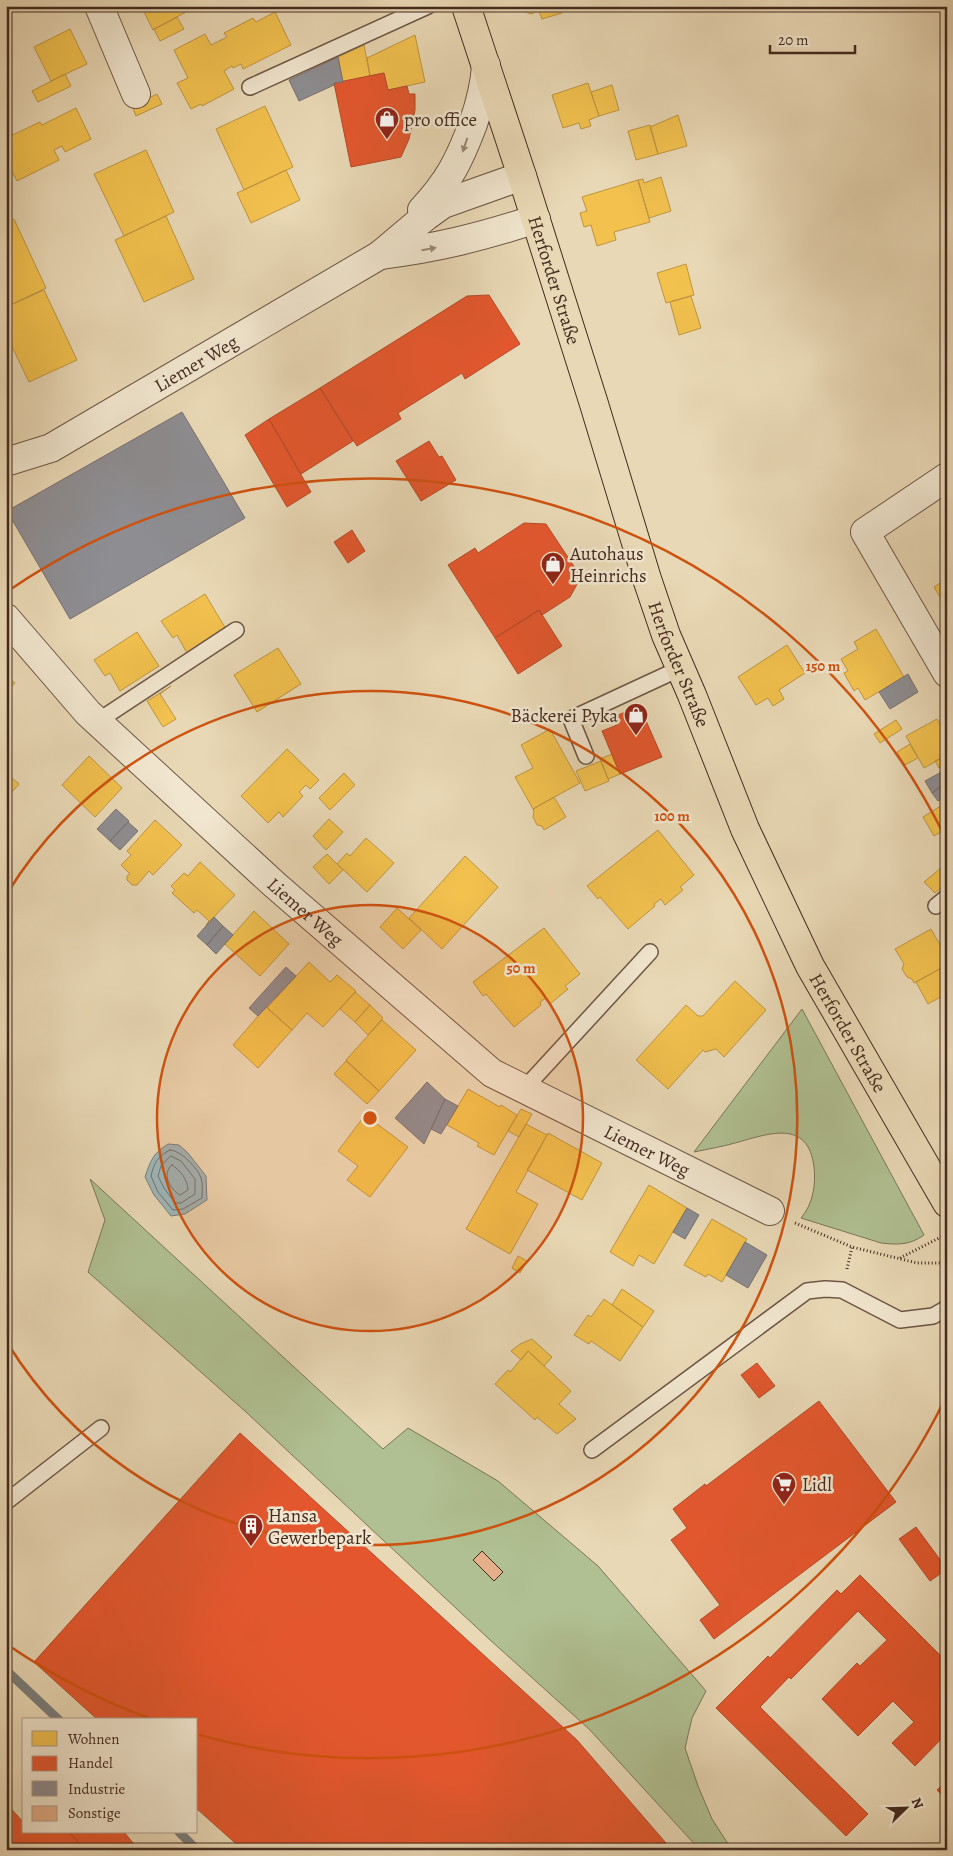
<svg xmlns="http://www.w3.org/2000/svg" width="953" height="1856" viewBox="0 0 953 1856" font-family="Alegreya,serif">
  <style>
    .green { fill: #b0c092; stroke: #7a7659 }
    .water { fill: #9db6b9; stroke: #797e7c }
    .homes { fill: #f2c14e; stroke: #be9440 }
    .shops { fill: #e4572e; stroke: #b44a2a }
    .industry { fill: #8d8d92; stroke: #777070 }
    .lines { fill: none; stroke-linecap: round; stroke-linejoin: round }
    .shore { stroke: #70706c; stroke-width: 1 }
    .stream { stroke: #797e7c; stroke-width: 9 }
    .building { fill: #e4af89; stroke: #442b20 }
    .lane-casing { stroke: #6d5645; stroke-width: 18 }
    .street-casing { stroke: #6d5645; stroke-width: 30 }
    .primary-casing { stroke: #442b20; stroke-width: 30 }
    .path { stroke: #442b20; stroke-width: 3; stroke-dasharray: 1 2.5; stroke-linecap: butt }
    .lane { stroke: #f1e6cf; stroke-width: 15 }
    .street { stroke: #f1e6cf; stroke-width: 28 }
    .primary { stroke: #e9d8b5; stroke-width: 28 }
    .oneway { fill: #9a8878 }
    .ring { fill: none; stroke: #cf520f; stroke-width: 2.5 }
    .labels { text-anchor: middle; stroke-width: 5; stroke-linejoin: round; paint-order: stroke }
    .poi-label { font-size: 19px; fill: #442b20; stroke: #f1e6cf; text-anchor: start }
    .street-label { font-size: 19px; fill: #442b20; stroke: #f1e6cf }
    .centre { fill: #cf520f; stroke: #f1e6cf; stroke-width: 2.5 }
    .ring-label { font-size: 15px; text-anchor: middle; font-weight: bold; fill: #cf520f; stroke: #f1e6cf; stroke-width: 5; stroke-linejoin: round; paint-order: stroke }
  </style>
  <rect width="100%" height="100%" fill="#e9d8b5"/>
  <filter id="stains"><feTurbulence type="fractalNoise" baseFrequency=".004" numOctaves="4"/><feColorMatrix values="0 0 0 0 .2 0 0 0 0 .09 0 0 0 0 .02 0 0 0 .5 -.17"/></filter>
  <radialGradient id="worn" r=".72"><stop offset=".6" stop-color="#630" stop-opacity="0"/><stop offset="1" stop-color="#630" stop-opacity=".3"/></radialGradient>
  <path class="green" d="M802 1009 924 1235C910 1245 899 1245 881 1243L801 1218C813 1204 816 1185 814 1167 808 1118 768 1134 735 1143 721 1147 708 1149 694 1152Z
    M90 1179 383 1449 408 1428 498 1481 598 1566 706 1691 692 1718 685 1748 698 1786 712 1819 732 1850H700L589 1729 489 1639 246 1412 88 1272 105 1220Z"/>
  <path class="water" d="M168 1144 179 1145 188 1153 206 1176 207 1200 185 1214 171 1216 154 1195 145 1177C151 1159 153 1154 168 1144Z"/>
  <path class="homes" d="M141 6H185L188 11 153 30Z
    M521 6H560L562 13 542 19 539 11 531 14 523 11Z
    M275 12 291 45 243 69 241 64 233 68 232 66 224 71 234 89 202 106 201 104 191 109 177 83 188 78 174 50 205 34 211 45 227 37 224 33 253 18 256 22Z
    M177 17 184 29 160 41 154 29Z
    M70 29 87 64 51 81 34 47Z
    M415 35 425 82 388 90 384 73 370 76 367 58Z
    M364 45 370 76 343 82 338 57Z
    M65 74 71 86 38 102 32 91Z
    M588 83 599 116 589 120 591 126 581 129 579 123 563 128 552 95Z
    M612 85 619 110 599 116 591 92Z
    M157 94 162 104 136 116 132 106Z
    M265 106 293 167 244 190 216 129Z
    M76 108 91 139 65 152 62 146 54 150 59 160 17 181 6 160V138L40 122 42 125Z
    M678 115 687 146 658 154 650 127Z
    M650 125 658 154 636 160 628 131Z
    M146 150 174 212 124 236 94 174Z
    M286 170 300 200 251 223 237 193Z
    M661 177 671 211 649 218 638 180 643 179 644 183Z
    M638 180 650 222 614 232 616 240 597 246 591 225 584 227 580 213 587 211 582 197Z
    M166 216 194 279 144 302 115 240Z
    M14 219 46 288 6 307V223Z
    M686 264 694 295 666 303 657 273Z
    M44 290 77 360 29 382 6 334V307Z
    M691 296 701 328 679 335 670 302Z
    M947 579V593L940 597 934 587Z
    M205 594 226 629 187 653 177 635 173 638 161 621Z
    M876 629 904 677 865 700 858 688 854 691 844 673 848 671 841 659 858 649 854 642Z
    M137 632 159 666 120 691 110 673 105 676 94 660Z
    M787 645 805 673 779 690 784 699 773 706 768 698 756 705 738 677Z
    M278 648 301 684 257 712 234 675Z
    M6 675 15 683 6 693Z
    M171 686 160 694 176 719 163 727 147 701Z
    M937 719 947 736V755L924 768 906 736Z
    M896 720 902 729 880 743 874 734Z
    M550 729 580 783 533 809 515 777 533 768 521 745Z
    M910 744 918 758 905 765 897 752Z
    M287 749 319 780 310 789 306 785 299 792 303 796 283 817 279 812 268 823 241 796Z
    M612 754 620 774 608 779 600 759Z
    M947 755V764L939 768 935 761Z
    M89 756 122 788 95 817 62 785Z
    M601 761 609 781 585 791 576 771Z
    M6 773 19 784 6 799Z
    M344 773 355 785 330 810 319 798Z
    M554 797 566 817 544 830 542 826 537 825 533 817 534 812 533 809Z
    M947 802V829L934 836 923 817Z
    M329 819 343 832 326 850 313 836Z
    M155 820 182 845 153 875 149 871 137 885H132L127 880V876L130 874 121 865 131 855 127 851Z
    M658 830 694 875 680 887 683 890 665 905 661 899 654 904 655 906 628 929 600 897 598 899 587 886Z
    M366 838 394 863 367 892 337 864 347 853 350 856Z
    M327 854 343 870 329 884 313 867Z
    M465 856 498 887 442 949 409 918Z
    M200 862 235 895 206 925 209 921 197 910 194 913 172 893 175 890 171 886 184 873 188 876Z
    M947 863V883L935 893 924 882Z
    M397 908 421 930 403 949 380 927Z
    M254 911 289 944 260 976 225 944Z
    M544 928 580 974 565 986 568 989 550 1004 546 998 540 1002 541 1005 514 1027 486 994 483 996 473 982Z
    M931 929 947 957V965L914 983 912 979 907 977 902 969 904 964 895 949Z
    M309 962 330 982 337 975 356 991 323 1027 307 1013 292 1030 267 1008Z
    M947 965V987L943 989 946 994 928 1004 916 982Z
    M735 981 766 1010 724 1057 716 1049 705 1052 703 1050 668 1089 636 1060 686 1005 698 1016H703Z
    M355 992 370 1005 355 1022 340 1009Z
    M370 1005 383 1018 368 1035 355 1022Z
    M266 1007 292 1030 258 1068 233 1045Z
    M382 1020 416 1050 379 1091 346 1060Z
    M346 1061 379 1091 367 1104 334 1074Z
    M468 1089 500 1107 501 1105 517 1115 494 1155 477 1146 479 1143 447 1125Z
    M521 1109 532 1114 519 1137 508 1131Z
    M365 1115 408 1147 370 1197 347 1180 358 1166 338 1151Z
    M526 1124 547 1135 516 1192 538 1204 510 1254 466 1229Z
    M548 1133 602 1163 582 1200 527 1170Z
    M649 1185 687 1208 654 1264 639 1255 633 1266 610 1252Z
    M712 1219 747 1239 722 1282 708 1274 706 1277 684 1265Z
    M518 1256 527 1261 520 1273 512 1268Z
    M622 1289 654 1311 643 1327 612 1305Z
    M604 1299 643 1327 620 1361 591 1341 589 1344 574 1335 588 1315 591 1317Z
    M532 1339 552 1357 544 1366 528 1351 521 1360 511 1351 520 1344Z
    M528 1351 571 1391 559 1404 576 1419 557 1434 537 1417 535 1420 495 1384 508 1370 510 1372Z"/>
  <path class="shops" d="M384 73 388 90 407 86 409 94H415V110L409 139 401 157 351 167 334 83Z
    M489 295 520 344 465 379 462 373 398 413 401 419 357 446 320 388 467 296Z
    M320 388 353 441 301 474 269 419Z
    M269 419 311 492 287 507 245 435Z
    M429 441 439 457 442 456 456 480 421 501 396 461Z
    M524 523 546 524 581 577 570 597 542 615 539 610 495 638 448 565 475 548 478 553Z
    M352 530 365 551 348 563 334 542Z
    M539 610 562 646 518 674 495 638Z
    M625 712 628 720 643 714 662 757 620 774 602 731 617 725 614 717Z
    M757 1363 775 1386 759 1398 741 1375Z
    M819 1401 896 1502 714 1639 700 1620 720 1605 671 1540 687 1528 673 1509 705 1484 706 1486Z
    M240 1433 577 1740 672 1850H243L196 1808V1720H98L34 1662Z
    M916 1527 947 1569 930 1581 899 1539Z
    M860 1575 947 1662V1733L915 1766 892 1743 914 1722 893 1701 858 1736 822 1699 857 1663 860 1666 887 1640 858 1611 791 1679 789 1677 760 1707 868 1814 846 1836 716 1708 768 1656 770 1658 837 1590 841 1594Z
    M947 1780V1800L937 1790Z
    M6 1803 24 1823V1832H69L85 1850H6Z
    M69 1832H124L138 1849 85 1850Z"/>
  <path class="industry" d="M338 57 343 82 334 83V85L299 101 289 80Z
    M182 412 245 518 70 619 7 511Z
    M908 674 918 692 890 709 879 692Z
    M945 770 947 774V782L932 793 925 781Z
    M947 782V796L938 801 932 793Z
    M116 809 129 821 110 841 97 829Z
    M128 822 138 831 120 850 110 841Z
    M214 917 223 926 207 945 197 936Z
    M223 926 233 935 216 954 207 945Z
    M286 967 296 976 258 1016 249 1008Z
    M427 1082 445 1099 424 1144 395 1118Z
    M445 1099 458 1106 441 1134 431 1129Z
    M687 1208 699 1215 685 1239 673 1232Z
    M745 1242 767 1255 748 1288 726 1275Z"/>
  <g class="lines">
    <path class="shore" d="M170 1150C180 1150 198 1168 201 1178 203 1183 202 1192 202 1198L183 1209 173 1210 158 1192 151 1176C154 1163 158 1156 170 1150Z
      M171 1156 181 1161 195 1179V1194L181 1203H175L164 1188 158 1176 161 1166Z
      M172 1165C180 1170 188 1180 188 1190L180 1195C170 1189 161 1174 172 1165Z"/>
    <path class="stream" d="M6 1670 59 1720
      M179 1832 197 1850"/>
  </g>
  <path class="building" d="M482 1551 503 1572 494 1581 473 1560Z"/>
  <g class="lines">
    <defs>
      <path id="lane" d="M250 87 428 6
        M98 721 236 630
        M586 756 571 719 681 668
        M936 906 947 897
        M524 1089 650 952
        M592 1450 807 1291 825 1289 842 1290 900 1320 933 1316 947 1308
        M6 1502 101 1428"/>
      <g id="street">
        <path d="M99 6 136 94"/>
        <path d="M422 210C449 181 459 161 473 124 480 104 485 86 486 65"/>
        <path d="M380 255C437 248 481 237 536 219"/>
        <path id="s1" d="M6 462 51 448 380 255 425 217 443 204 522 176"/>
        <path d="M947 477 865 532 947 673"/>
        <path id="s2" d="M6 618 88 713 275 885 492 1073 770 1211"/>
      </g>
      <g id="primary">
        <path id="s3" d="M466 6 522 176 594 404 647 579 666 635 692 695 745 829 810 966 947 1203"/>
      </g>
    </defs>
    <use href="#lane" class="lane-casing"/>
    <use href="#street" class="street-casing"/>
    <use href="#primary" class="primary-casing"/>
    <path class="path" d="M795 1223 852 1247 917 1263H947
      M900 1258 947 1234
      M847 1269 852 1247"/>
    <use href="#lane" class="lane"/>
    <use href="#street" class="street"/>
    <use href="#primary" class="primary"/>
  </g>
  <defs><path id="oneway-solid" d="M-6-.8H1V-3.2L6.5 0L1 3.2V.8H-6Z" transform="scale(1.25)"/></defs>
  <g class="oneway">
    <use href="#oneway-solid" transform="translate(465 145) rotate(109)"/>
    <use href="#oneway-solid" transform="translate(429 249) rotate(-10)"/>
  </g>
  <circle cx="370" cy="1118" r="213" fill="#cf520f" fill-opacity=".12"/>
  <g class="ring">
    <circle cx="370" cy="1118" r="213"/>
    <path d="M8 892A427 427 0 1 1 8 1344"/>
    <path d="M945 1399A640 640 0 0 1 199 1735M151 1719A640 640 0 0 1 8 1645M8 591A640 640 0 0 1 945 837"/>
  </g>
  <defs>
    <symbol id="shop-pin" viewBox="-11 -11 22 30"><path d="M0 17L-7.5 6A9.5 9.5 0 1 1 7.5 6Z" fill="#8f2418" stroke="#f1e6cf"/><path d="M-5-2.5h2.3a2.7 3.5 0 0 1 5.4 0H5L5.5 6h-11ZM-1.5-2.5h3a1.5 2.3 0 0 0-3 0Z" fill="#fff"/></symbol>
    <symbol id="supermarket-pin" viewBox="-11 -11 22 30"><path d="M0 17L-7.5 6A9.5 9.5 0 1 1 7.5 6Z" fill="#8f2418" stroke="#f1e6cf"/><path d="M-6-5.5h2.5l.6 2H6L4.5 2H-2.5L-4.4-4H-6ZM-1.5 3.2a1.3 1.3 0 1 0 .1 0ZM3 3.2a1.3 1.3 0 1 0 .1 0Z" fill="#fff"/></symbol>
    <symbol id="building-pin" viewBox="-11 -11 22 30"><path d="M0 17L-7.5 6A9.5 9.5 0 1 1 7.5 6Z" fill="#8f2418" stroke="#f1e6cf"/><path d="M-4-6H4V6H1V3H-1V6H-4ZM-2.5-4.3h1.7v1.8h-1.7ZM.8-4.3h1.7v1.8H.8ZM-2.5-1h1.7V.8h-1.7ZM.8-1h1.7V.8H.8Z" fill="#fff"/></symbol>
  </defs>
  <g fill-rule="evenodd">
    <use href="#shop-pin" x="373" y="105" width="28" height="38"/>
    <use href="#shop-pin" x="539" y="550" width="28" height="38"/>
    <use href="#shop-pin" x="622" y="701" width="28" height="38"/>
    <use href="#supermarket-pin" x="770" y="1470" width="28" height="38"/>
    <use href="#building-pin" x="237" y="1512" width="28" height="38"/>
  </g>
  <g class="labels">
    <g class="poi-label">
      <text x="404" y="126">pro office</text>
      <text x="570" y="560">Autohaus<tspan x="570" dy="22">Heinrichs</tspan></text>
      <text x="618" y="722" text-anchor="end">Bäckerei Pyka</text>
      <text x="802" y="1491">Lidl</text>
      <text x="268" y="1522">Hansa<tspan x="268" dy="22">Gewerbepark</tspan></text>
    </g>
    <g class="street-label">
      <text dy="7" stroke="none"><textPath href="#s3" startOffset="288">Herforder Straße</textPath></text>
      <text dy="7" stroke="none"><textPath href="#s1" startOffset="215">Liemer Weg</textPath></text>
      <text dy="7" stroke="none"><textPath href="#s3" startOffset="692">Herforder Straße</textPath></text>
      <text dy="7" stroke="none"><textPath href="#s2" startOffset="420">Liemer Weg</textPath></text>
      <text dy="7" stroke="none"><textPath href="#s3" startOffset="1098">Herforder Straße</textPath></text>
      <text dy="7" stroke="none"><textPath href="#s2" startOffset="840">Liemer Weg</textPath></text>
    </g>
  </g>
  <circle cx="370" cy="1118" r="8" class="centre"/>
  <g class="ring-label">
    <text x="823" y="671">150 m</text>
    <text x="672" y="821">100 m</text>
    <text x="521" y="973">50 m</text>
  </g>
  <rect width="953" height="1856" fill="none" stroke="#e9d8b5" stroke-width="25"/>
  <rect x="8" y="8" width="938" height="1841" fill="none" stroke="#442b20" stroke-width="2.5"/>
  <rect x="12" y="12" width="928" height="1831" fill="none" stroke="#442b20"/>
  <rect x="22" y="1718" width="175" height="115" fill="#f1e6cf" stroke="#ac9b89"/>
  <rect x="32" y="1731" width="25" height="15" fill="#f2c14e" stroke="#ac9b89"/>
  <text x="68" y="1744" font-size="15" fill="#442b20">Wohnen</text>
  <rect x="32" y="1756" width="25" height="15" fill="#e4572e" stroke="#ac9b89"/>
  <text x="68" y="1768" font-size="15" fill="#442b20">Handel</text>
  <rect x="32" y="1781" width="25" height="15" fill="#8d8d92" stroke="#ac9b89"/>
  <text x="68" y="1794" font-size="15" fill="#442b20">Industrie</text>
  <rect x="32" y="1806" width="25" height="15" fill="#e4af89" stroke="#ac9b89"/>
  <text x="68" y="1818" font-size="15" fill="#442b20">Sonstige</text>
  <g transform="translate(906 1808) rotate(67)" stroke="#f1e6cf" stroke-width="4" paint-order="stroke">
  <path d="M0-4L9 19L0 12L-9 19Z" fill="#442b20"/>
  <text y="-8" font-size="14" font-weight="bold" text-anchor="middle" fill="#442b20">N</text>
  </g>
  <path d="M770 45v8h85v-8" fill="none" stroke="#442b20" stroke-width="2.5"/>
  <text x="778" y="45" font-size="15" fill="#442b20" stroke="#f1e6cf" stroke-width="4" paint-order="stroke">20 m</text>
  <rect width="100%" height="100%" filter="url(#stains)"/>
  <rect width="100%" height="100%" fill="url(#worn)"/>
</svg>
